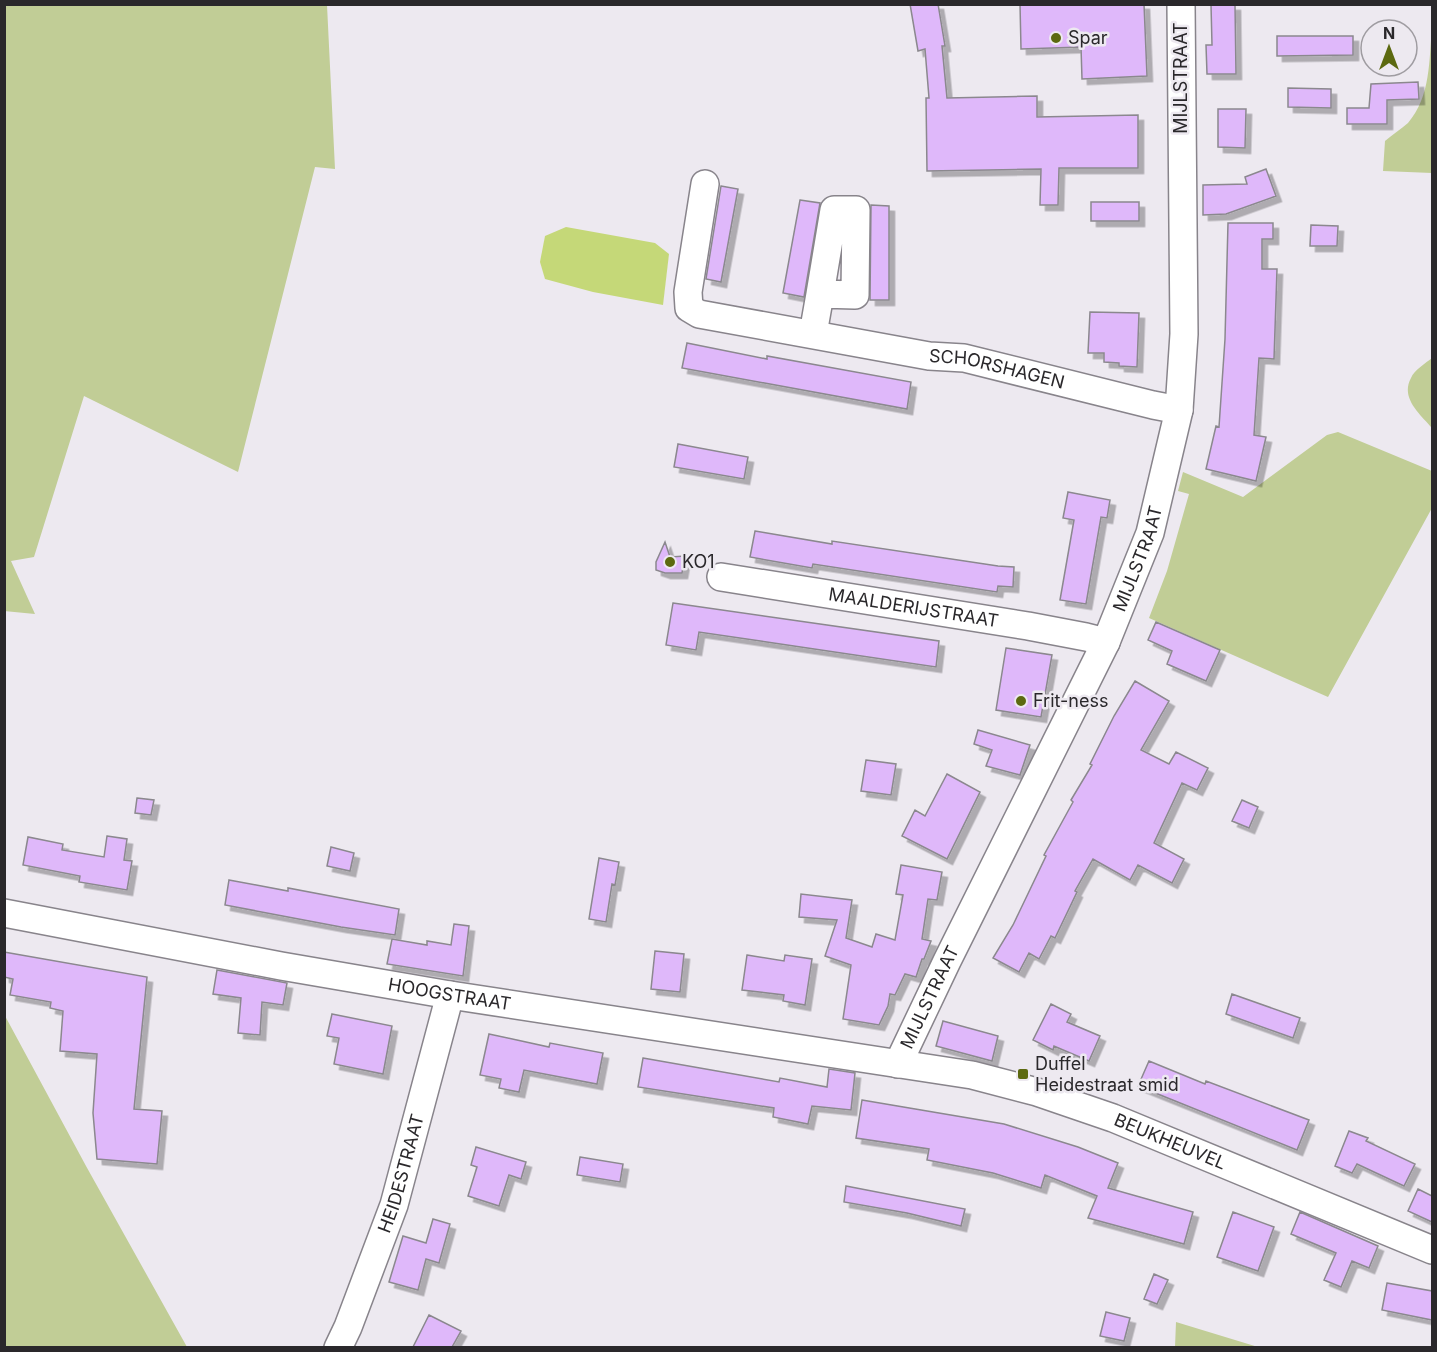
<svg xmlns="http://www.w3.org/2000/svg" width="1437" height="1352" viewBox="0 0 1437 1352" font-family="Inter,sans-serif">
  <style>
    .green { fill: #c1cd96 }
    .water { fill: #c5d878 }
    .building { fill: #dfb8fa; stroke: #8b888e; stroke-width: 1.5; filter: url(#shadow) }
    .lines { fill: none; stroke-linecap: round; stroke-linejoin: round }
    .minor-casing { stroke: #88848b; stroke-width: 30 }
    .minor { stroke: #fff; stroke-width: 27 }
    .poi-dot { fill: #5c6910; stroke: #ede9f0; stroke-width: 2 }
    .labels { text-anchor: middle; stroke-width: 5; stroke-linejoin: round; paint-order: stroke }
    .poi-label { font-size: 18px; fill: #2a282b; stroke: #ede9f0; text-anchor: start }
    .street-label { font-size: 18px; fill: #2a282b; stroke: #ede9f0 }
  </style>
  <defs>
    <filter id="shadow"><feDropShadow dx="5.5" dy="5.5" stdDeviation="0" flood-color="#0004"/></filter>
  </defs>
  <rect width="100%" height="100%" fill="#ede9f0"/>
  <path class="green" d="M4 5H327L335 169 315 167 238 472 84 396 34 557 11 561 35 614 4 611Z
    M1432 27V173L1383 171 1385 141C1392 135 1401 129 1408 123 1431 96 1429 60 1432 27Z
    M1432 358V428C1420 414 1400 398 1411 378 1414 370 1426 363 1432 358Z
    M1338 432 1432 471V508L1328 697 1149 618 1167 571 1189 494 1178 491 1183 472 1243 497 1327 435Z
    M4 1014 86 1166 187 1347H5Z
    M1176 1322 1258 1347H1175Z"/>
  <path class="water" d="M566 227 655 243 669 254 663 305 593 292 545 279 540 262 545 236Z"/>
  <path class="building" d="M910 4H938L945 46H942L947 98 1037 96V117L1138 115V168H1059L1058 205H1040L1041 169 927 171 926 98H929L925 49 918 51Z
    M1020 4H1144L1147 76 1082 79 1081 47 1021 49Z
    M1211 5H1235L1236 74H1207L1206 45H1212Z
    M1277 36H1353V55L1277 56Z
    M1418 82 1419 99 1387 100V124H1347V108H1369L1371 84Z
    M1288 88 1331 89V108L1288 107Z
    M1218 109H1246L1245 148 1218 147Z
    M1266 169 1276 196 1226 214 1203 215V185L1247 184 1245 177Z
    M721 186 738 189 721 282 706 279Z
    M800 200 820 203 804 297 783 293Z
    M1091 202H1139V221H1091Z
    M871 205 889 206V300H870Z
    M1228 223H1273V239H1262V269H1277L1274 359 1259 358 1254 435 1266 437 1256 481 1206 469 1216 426 1219 427 1225 339Z
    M1311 225 1338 226 1337 246H1310Z
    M1090 312 1139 313 1137 367 1119 366V363L1104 362V353H1088Z
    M687 343 767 359V356L911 382 907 409 682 368Z
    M678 444 748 457 744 479 674 467Z
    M1068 492 1110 500 1107 518 1101 517 1086 604 1060 600 1074 520 1063 518Z
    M755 531 832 544V541L998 566 1014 567 1013 587 998 586 997 592 813 564 812 568 750 557Z
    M665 542 670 557 685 556 682 573H665L656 570V562Z
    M673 603 939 641 936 667 699 632 696 650 666 645Z
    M1156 622 1220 650 1206 681 1167 664 1172 651 1148 640Z
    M1006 648 1052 655 1041 717 996 710Z
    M1135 681 1169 701 1141 750 1169 764 1176 752 1208 768 1197 790 1182 783 1154 843 1184 859 1172 883 1138 865 1130 880 1093 859 1075 891 1077 892 1055 938 1051 936 1039 959 1029 953 1019 972 993 958 1013 925 1046 856 1044 855 1073 802 1071 800 1092 765 1090 764 1114 716Z
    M978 730 1030 745 1020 775 986 766 992 750 974 744Z
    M866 760 896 764 891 795 861 791Z
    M947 774 980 792 947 859 902 836 915 810 925 816Z
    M137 798 154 800 151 815 135 813Z
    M1242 800 1258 807 1249 828 1232 821Z
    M107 836 127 839 124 860 132 861 127 890 79 882 80 876 23 865 28 837 63 844 62 850 104 857Z
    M331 847 354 853 350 871 327 866Z
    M599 858 619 862 615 885 612 884 606 922 589 919Z
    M901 865 942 872 937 900 928 899 922 939 931 941 924 959H922L916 977 905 974 895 995 890 994 888 1006 879 1025 843 1019 851 965 825 956 837 920 799 917 801 894 852 900 846 938 872 947 876 934 895 940 903 895 896 894Z
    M229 880 288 891V888L399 909 395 935 341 927 225 905Z
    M454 924 469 926 463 976 387 964 392 939 427 945V941L451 945Z
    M655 951 684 954 680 992 651 989Z
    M4 952 147 977 134 1109 162 1111 157 1164 97 1159 93 1113 97 1054 60 1051 63 1011 50 1008 51 1002 10 995 13 979 4 977Z
    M747 955 784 961 785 955 812 959 805 1005 783 1001 784 995 742 990Z
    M217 970 287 983 283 1005 262 1002 260 1035 238 1033 241 998 213 994Z
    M1232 994 1300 1018 1293 1038 1226 1014Z
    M1051 1004 1071 1014 1067 1022 1100 1036 1089 1061 1054 1046 1053 1050 1033 1040Z
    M332 1014 392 1026 383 1074 334 1064 339 1038 327 1036Z
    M943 1021 998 1036 992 1061 936 1046Z
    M489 1034 549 1047 550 1043 603 1053 597 1084 524 1070 519 1092 499 1088 501 1079 480 1075Z
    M643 1058 779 1082 780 1078 827 1087 829 1069 855 1073 851 1110 812 1106 808 1124 773 1117 774 1108 638 1087Z
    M1149 1061 1205 1084 1206 1081 1309 1120 1297 1150 1138 1086Z
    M862 1100 1004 1124 1078 1147 1118 1163 1108 1188 1193 1212 1184 1244 1088 1218 1097 1196 1045 1175 1041 1188 993 1173 927 1160 929 1149 856 1138Z
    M1349 1131 1368 1138 1366 1141 1415 1164 1404 1186 1357 1164 1352 1173 1335 1166Z
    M476 1147 526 1162 521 1179 509 1175 499 1206 468 1196 477 1167 471 1165Z
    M580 1157 623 1164 620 1182 577 1175Z
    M846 1186 965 1209 961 1226 907 1213 844 1202Z
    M1418 1189 1432 1196V1222L1408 1211Z
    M1233 1212 1274 1227 1258 1271 1217 1257Z
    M1300 1212 1378 1246 1369 1268 1352 1261 1341 1287 1324 1280 1336 1253 1291 1234Z
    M433 1219 450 1224 439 1263 426 1259 418 1290 389 1282 403 1236 426 1243Z
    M1154 1274 1168 1280 1157 1304 1144 1299Z
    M1387 1283 1432 1291V1320L1382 1310Z
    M1106 1312 1130 1318 1124 1341 1100 1336Z
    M429 1315 461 1331 452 1347H413Z"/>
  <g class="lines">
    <defs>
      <g id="minor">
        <path id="s1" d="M705 184 688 292 689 308 699 314 929 356 964 358 1153 405 1179 410"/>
        <path d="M813 334 820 294 855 295 856 210H834L820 294"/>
        <path id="s2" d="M721 577 1028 626 1086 637 1106 642"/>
        <path id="s3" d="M4 913 281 966 450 995 972 1075 1037 1092 1113 1118 1432 1250"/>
        <path id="s4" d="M898 1064 947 961 1106 642 1150 533 1179 410 1184 334 1181 4"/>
        <path id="s5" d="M338 1348 348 1327 394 1205 450 995"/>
      </g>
    </defs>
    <use href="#minor" class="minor-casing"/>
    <use href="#minor" class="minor"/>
  </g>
  <g class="poi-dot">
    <circle cx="1056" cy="38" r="6"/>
    <circle cx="670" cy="562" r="6"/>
    <circle cx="1021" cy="701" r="6"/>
    <rect x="1017" y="1068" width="12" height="12" rx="3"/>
  </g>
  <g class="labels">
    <g class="poi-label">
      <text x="1068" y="44">Spar</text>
      <text x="682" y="568">KO1</text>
      <text x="1033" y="707">Frit-ness</text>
      <text x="1035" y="1070">Duffel<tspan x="1035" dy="21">Heidestraat smid</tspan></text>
    </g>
    <g class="street-label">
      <text transform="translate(1181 78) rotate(-90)" y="6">MIJLSTRAAT</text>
      <text dy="6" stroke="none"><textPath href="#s1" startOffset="440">SCHORSHAGEN</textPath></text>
      <text dy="6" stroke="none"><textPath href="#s4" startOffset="560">MIJLSTRAAT</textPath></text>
      <text dy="6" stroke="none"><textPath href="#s2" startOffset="195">MAALDERIJSTRAAT</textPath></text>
      <text dy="6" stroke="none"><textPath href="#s3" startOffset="453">HOOGSTRAAT</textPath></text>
      <text dy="6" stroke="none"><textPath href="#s4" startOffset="74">MIJLSTRAAT</textPath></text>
      <text dy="6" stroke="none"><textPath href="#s3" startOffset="1191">BEUKHEUVEL</textPath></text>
      <text dy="6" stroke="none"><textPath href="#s5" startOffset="186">HEIDESTRAAT</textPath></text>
    </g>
  </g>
  <rect width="1437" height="1352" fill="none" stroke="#2a282b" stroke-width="12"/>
  <g transform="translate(1389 48)"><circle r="28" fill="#ede9f0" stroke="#9f9ca1" stroke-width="1.5"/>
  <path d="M0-4.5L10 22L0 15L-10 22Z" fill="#5c6910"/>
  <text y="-9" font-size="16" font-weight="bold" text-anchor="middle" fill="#2a282b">N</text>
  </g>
</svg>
